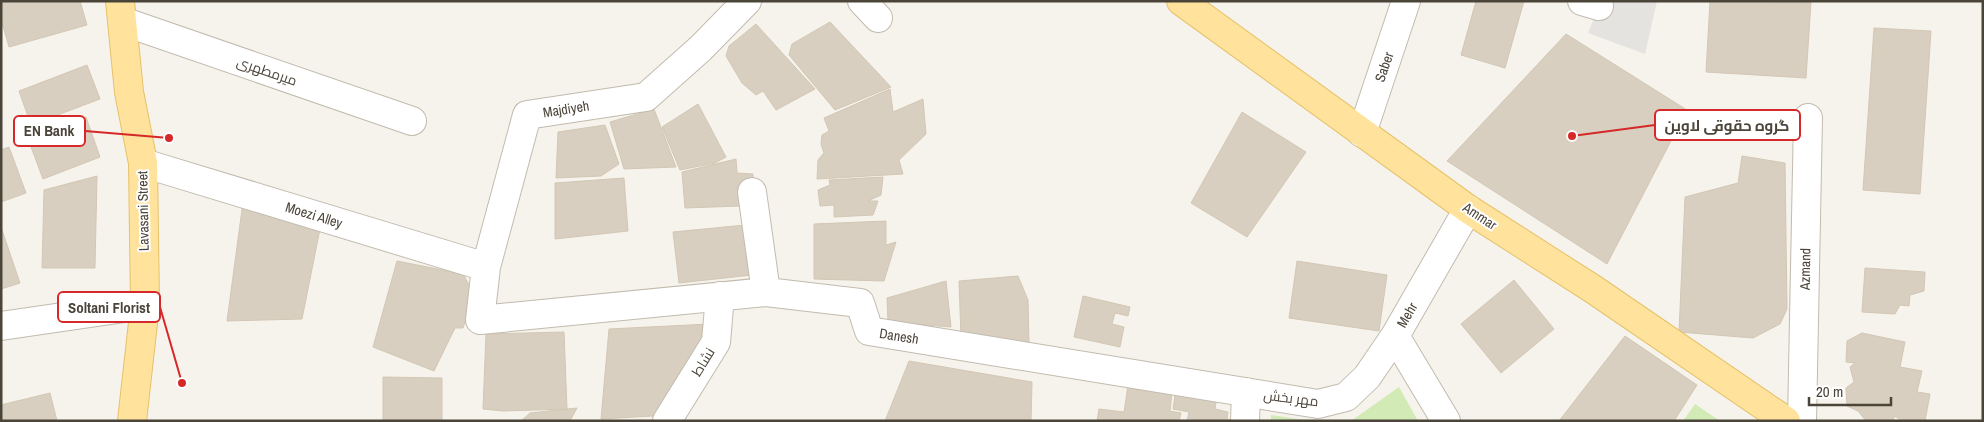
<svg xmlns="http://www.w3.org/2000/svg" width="1984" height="422" viewBox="0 0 1984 422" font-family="'Archivo Narrow',Cairo,sans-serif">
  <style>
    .green { fill: #d2eab5 }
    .parking { fill: #e5e3e0 }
    .building { fill: #d8cfc1; stroke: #d3c7b4 }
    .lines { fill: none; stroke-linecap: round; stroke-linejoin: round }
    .minor-casing { stroke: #c2bbae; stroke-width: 30 }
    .major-casing { stroke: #e6c16a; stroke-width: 30 }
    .minor { stroke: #fff; stroke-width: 28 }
    .major { stroke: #ffe39c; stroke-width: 28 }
    .labels { text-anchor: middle; stroke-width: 4; stroke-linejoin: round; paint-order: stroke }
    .street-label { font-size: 14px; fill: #4b4439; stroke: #fff }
    .leader { fill: none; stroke: #d62828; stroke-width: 2 }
    .callout-dot { fill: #d62828; stroke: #fff; stroke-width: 2 }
    .callout { fill: #fff; stroke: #d62828; stroke-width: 2 }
    .callout-label { font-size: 15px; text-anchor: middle; font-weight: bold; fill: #4b4439 }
  </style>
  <rect width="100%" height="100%" fill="#f6f3ec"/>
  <path class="green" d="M1399 387 1418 421H1351Z
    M1695 404 1720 421H1683Z
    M1271 415 1312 421H1271Z"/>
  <path class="parking" d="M1601 1H1657L1645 54 1588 33Z"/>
  <path class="building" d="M1 1H80L87 25 9 47 1 19Z
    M1476 1H1524L1505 68 1461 55Z
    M1710 1 1811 2 1806 78 1706 72Z
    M830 22 891 87 835 110 789 55 792 44Z
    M756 24 815 89 776 110 763 91 756 95 742 83 726 56 729 46Z
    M1874 28 1931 31 1920 194 1863 190Z
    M1566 34 1687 110 1607 264 1447 161Z
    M87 65 100 99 31 125 19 91Z
    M890 89 893 112 923 99 926 134 899 160 903 174 817 179 818 160 824 153 821 144 822 135 829 131 824 118Z
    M698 104 726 157 715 163 680 170 662 127Z
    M654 109 676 167 624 169 610 122Z
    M1242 112 1306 152 1247 237 1191 203Z
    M86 117 100 157 43 179 28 139Z
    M605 125 619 164 601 176 556 178 558 132Z
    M9 147 26 193 1 202V150Z
    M1742 156 1785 163 1787 309 1780 324 1753 338 1679 332 1685 197 1738 183Z
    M736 159 737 173 753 174V182L741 206 685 208 682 172Z
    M97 176 95 268H42L44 190Z
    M883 177 881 195 868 201H878L873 215 834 217V205L820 206 818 190 830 185 829 180Z
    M624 178 628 231 555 239V183Z
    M243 202 321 224 302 319 227 321Z
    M886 221V245L896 242 884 281 814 279V224Z
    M745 225 752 275 679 283 673 232Z
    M1 227 20 283 1 289Z
    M397 261 463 274 474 294 463 328H455L434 371 373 347Z
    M1297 261 1387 275 1379 331 1289 318Z
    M1865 268 1925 272 1924 291 1910 295 1909 306 1900 305 1895 314 1862 312Z
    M1018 276 1028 300 1029 344 961 337 959 281Z
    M1514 280 1554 329 1501 373 1461 324Z
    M946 281 951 327 888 322 887 298Z
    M1083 296 1130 307 1128 316 1115 313 1112 324 1124 327 1120 347 1074 337Z
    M709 324 707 339 674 389 653 416 601 419 609 329Z
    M564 332 567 409 503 411 483 409 486 334Z
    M1862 333 1905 342 1900 367 1922 371 1917 392 1930 394 1925 421H1902L1895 416 1892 421H1866L1858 411 1847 406 1846 388 1854 382 1850 367 1855 363 1846 362 1847 341Z
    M1625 336 1697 385 1674 421H1559Z
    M909 361 1032 382 1031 421H885Z
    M383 377 442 378V421H383Z
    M1128 385 1172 392 1170 411 1181 413 1179 421H1097L1099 409 1124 412Z
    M1176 388 1217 396 1215 409 1228 412 1227 419 1233 421H1187L1189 412 1173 409Z
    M50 393 57 421H1V405Z
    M577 408 570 421H521L530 413Z"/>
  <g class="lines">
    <defs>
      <path id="minor" d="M747 1 701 48 646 97 527 115 486 267 480 320 766 292 860 303 869 331 1318 404 1346 397 1367 377 1395 336
        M862 1 878 18
        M1582 1 1599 6
        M122 21 412 121
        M1362 133 1406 1
        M143 163 486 267
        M752 192 766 292
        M1 326 145 305
        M667 421 716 342 720 296
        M1245 421 1246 392
        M1446 421 1395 336 1468 209
        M1802 421 1808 118"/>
      <path id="major" d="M120 1 129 92 143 163 145 305 132 421
        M1181 1 1468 209 1593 289 1786 421"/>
    </defs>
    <use href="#minor" class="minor-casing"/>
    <use href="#major" class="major-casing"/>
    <use href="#minor" class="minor"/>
    <use href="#major" class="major"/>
  </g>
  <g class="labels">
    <g class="street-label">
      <text transform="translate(1384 67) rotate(-71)" y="5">Saber</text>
      <text transform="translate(267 71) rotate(19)" y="5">میرمطهری</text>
      <text transform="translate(566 109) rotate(-9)" y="5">Majdiyeh</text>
      <text transform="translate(143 211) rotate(-91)" y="5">Lavasani Street</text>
      <text transform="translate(314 215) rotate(17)" y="5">Moezi Alley</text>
      <text transform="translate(1480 216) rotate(33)" y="5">Ammar</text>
      <text transform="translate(1805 269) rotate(-89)" y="5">Azmand</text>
      <text transform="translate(1407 315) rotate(-60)" y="5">Mehr</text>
      <text transform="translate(899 336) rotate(9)" y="5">Danesh</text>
      <text transform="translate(703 362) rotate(-58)" y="5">نشاط</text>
      <text transform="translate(1291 398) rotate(7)" y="5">مهر بخش</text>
    </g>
  </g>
  <path class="leader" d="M1572 136L1655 125M169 138L85 131M182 383L160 307"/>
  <g class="callout-dot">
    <circle cx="1572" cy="136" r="5"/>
    <circle cx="169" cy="138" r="5"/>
    <circle cx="182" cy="383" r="5"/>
  </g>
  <g class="callout">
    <rect x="1655" y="110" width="145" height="30" rx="5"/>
    <rect x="14" y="116" width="71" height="30" rx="5"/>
    <rect x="58" y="292" width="102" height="30" rx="5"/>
  </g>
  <g class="callout-label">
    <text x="1727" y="131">گروه حقوقی لاوین</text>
    <text x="49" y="136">EN Bank</text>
    <text x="109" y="313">Soltani Florist</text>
  </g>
  <rect width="1984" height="422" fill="none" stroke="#4b4439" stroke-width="5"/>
  <path d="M1809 397v8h82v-8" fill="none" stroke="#4b4439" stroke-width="2.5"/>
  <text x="1816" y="397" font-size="15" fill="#4b4439" stroke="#ffffff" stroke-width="4" paint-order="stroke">20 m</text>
</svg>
